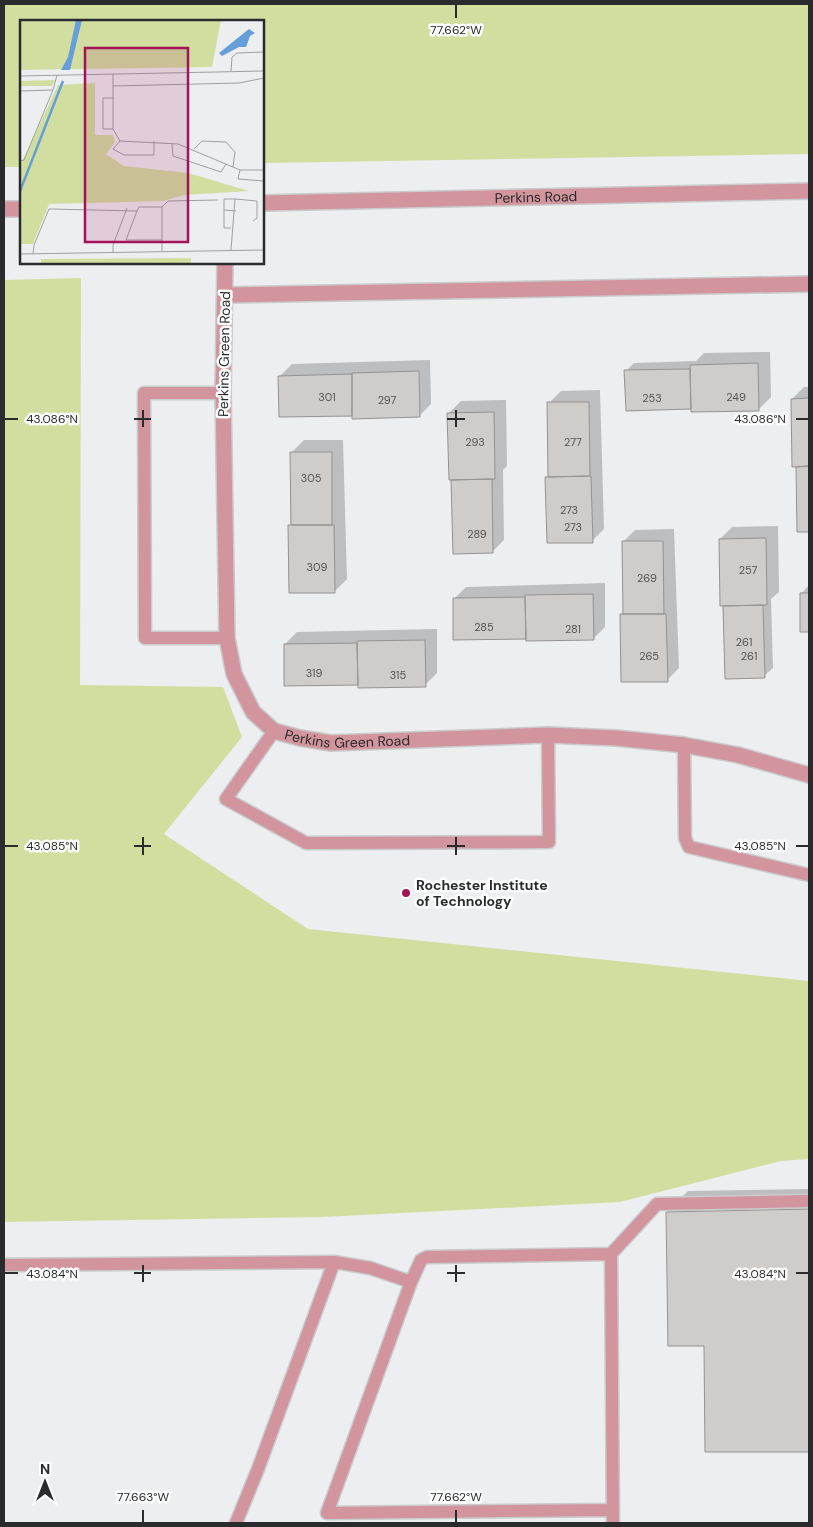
<svg xmlns="http://www.w3.org/2000/svg" width="813" height="1527" viewBox="0 0 813 1527" font-family="'DM Sans',sans-serif">
  <style>
    .green { fill: #d2dea0 }
    .shadow { fill: #0003 }
    .building { fill: #cfcdcb; stroke: #959291 }
    .lines { fill: none; stroke-linecap: round; stroke-linejoin: round }
    .lane-casing { stroke: #c9cbcd; stroke-width: 15 }
    .street-casing { stroke: #c9cbcd; stroke-width: 18 }
    .lane { stroke: #d2949d; stroke-width: 12 }
    .street { stroke: #d2949d; stroke-width: 15 }
    .ticks { fill: none; stroke: #2a2b2c; stroke-width: 2 }
    .poi-dot { fill: #a31356; stroke: #fff; stroke-width: 2 }
    .labels { text-anchor: middle; stroke-width: 5; stroke-linejoin: round; paint-order: stroke }
    .number-label { font-size: 11px; fill: #535454 }
    .street-label { font-size: 14px; fill: #2a2b2c; stroke: #fff }
    .poi-label { font-size: 14px; font-weight: bold; fill: #2a2b2c; stroke: #fff; text-anchor: start }
    .inset-river { fill: none; stroke: #669ed9; stroke-width: 2.5 }
    .inset-road { fill: none; stroke: #9ea0a2; stroke-width: 1 }
    .view { fill: #a31356; fill-opacity: 0.15; stroke: #a31356; stroke-width: 2.5 }
    .inset-edge { fill: none; stroke: #2a2b2c; stroke-width: 2.5 }
    .ticks-label { font-size: 12px; text-anchor: middle; fill: #2a2b2c; stroke: #fff; stroke-width: 5; stroke-linejoin: round; paint-order: stroke }
  </style>
  <rect width="100%" height="100%" fill="#eceef0"/>
  <path class="green" d="M4 4H809V154L263 163 262 21H21V167H4Z
    M81 278 80 685 223 687 242 737 164 834 308 929 809 981V1159L781 1161 620 1202 323 1217 4 1222V280Z"/>
  <path class="shadow" d="M770 352 771 397 759 409 693 408 626 371 634 363 696 361 704 353Z
    M430 360 431 404 419 416 353 414 280 376 292 364Z
    M804 387H809V531H798L797 467 799 465 792 399Z
    M600 390 604 529 592 541 549 403 561 391Z
    M506 400 507 466 503 470 504 540 492 552 454 553 449 413 461 401Z
    M304 440H343L347 579 335 591 290 592 291 453Z
    M778 526 779 592 771 599 773 668 764 676 726 677 720 539 732 527Z
    M674 529 679 668 667 680 621 615 624 612 623 542 635 530Z
    M605 583V627L593 639 527 638 454 599 466 587Z
    M809 585V631H802L801 594Z
    M437 629V673L425 685 285 644 297 632Z
    M809 1189V1451H706L705 1345 667 1212 688 1191Z"/>
  <path class="building" d="M758 363 759 411 691 412 690 365Z
    M690 369 691 409 626 411 624 370Z
    M419 371 420 417 352 419V373Z
    M352 374V416L279 417 278 376Z
    M809 398V466L792 467 791 399Z
    M547 402H589L590 476 548 477Z
    M494 412 495 479 449 480 447 413Z
    M290 452H332V525H291Z
    M809 466V532H797L796 467Z
    M591 476 593 543H547L545 477Z
    M492 479 493 553 453 554 451 480Z
    M288 525H334L335 593H289Z
    M766 538 767 605 720 606 719 539Z
    M622 541H663L664 614H623Z
    M800 593H809V632H800Z
    M593 594 594 640 526 641 525 595Z
    M525 597 526 639 453 640V598Z
    M763 605 765 678 725 679 723 606Z
    M620 614H666L668 682H621Z
    M425 640 426 687 358 688 357 641Z
    M357 643 358 685 284 686V644Z
    M809 1209V1452H705L704 1346H668L666 1212Z"/>
  <g class="lines">
    <defs>
      <path id="lane" d="M223 393H144L145 638H227
        M274 731 226 799 306 843 549 842 548 735
        M684 745 685 838 689 847 809 875
        M4 1265 334 1262 370 1268 411 1282 421 1260 427 1257 611 1254
        M411 1282 327 1513 612 1510
        M236 1523 258 1469 334 1262
        M613 1523 611 1254 657 1204 809 1201"/>
      <g id="street">
        <path id="s1" d="M262 203 809 191"/>
        <path d="M4 209H21"/>
        <path id="s2" d="M225 262 223 393 227 638 234 674 253 712 274 731 300 738 331 743 548 735 616 738 684 745 738 755 809 775"/>
        <path d="M225 295 809 284"/>
      </g>
    </defs>
    <use href="#lane" class="lane-casing"/>
    <use href="#street" class="street-casing"/>
    <use href="#lane" class="lane"/>
    <use href="#street" class="street"/>
  </g>
  <path class="ticks" d="M456 5V18M143 410V427M456 410V427M5 419H18M134 419H151M447 419H465M796 419H808M143 837V855M456 837V855M5 846H18M134 846H151M447 846H465M796 846H808M143 1265V1282M456 1265V1282M5 1273H18M134 1273H151M447 1273H465M796 1273H808M143 1510V1522M456 1510V1522"/>
  <circle class="poi-dot" cx="406" cy="893" r="5"/>
  <g class="labels">
    <g class="number-label">
      <text x="327" y="401">301</text>
      <text x="736" y="401">249</text>
      <text x="652" y="402">253</text>
      <text x="387" y="404">297</text>
      <text x="475" y="446">293</text>
      <text x="573" y="446">277</text>
      <text x="311" y="482">305</text>
      <text x="569" y="514">273</text>
      <text x="573" y="531">273</text>
      <text x="477" y="538">289</text>
      <text x="317" y="571">309</text>
      <text x="748" y="574">257</text>
      <text x="647" y="582">269</text>
      <text x="484" y="631">285</text>
      <text x="573" y="633">281</text>
      <text x="744" y="646">261</text>
      <text x="649" y="660">265</text>
      <text x="749" y="660">261</text>
      <text x="314" y="677">319</text>
      <text x="398" y="679">315</text>
    </g>
    <g class="street-label">
      <text dy="5" stroke="none"><textPath href="#s1" startOffset="274">Perkins Road</textPath></text>
      <text transform="translate(224 354) rotate(-89)" y="5">Perkins Green Road</text>
      <text dy="5" stroke="none"><textPath href="#s2" startOffset="558">Perkins Green Road</textPath></text>
    </g>
    <g class="poi-label">
      <text x="416" y="890">Rochester Institute<tspan x="416" dy="16">of Technology</tspan></text>
    </g>
  </g>
  <g transform="translate(20 20)">
    <rect width="244" height="244" fill="#eceef0"/>
    <path d="M0 0H201L192 47 0 50ZM35 60 32 66H0V61ZM75 63V115H93L95 122 86 134 104 146 168 153 229 171 164 175 143 181 29 184 13 224H0V146L38 65ZM171 238V244L21 243V239Z" fill="#d2dea0"/>
    <path d="M56 0H62L50 50H41L48 37ZM229 9 235 13 230 16 226 27H219L202 36 199 33Z" fill="#669ed9"/>
    <path class="inset-river" d="M0 171 43 61"/>
    <path class="inset-road" d="M211 51 212 37 217 33 244 32M93 54V109L100 121 158 124 220 150H244M0 56 244 51M93 66 219 63 244 58M0 71 33 70 37 55M93 78H83V109H93M100 121 93 129 104 135H134V121M152 123 153 136 201 152 206 144M174 129 182 121 206 122 215 132 213 147M0 141 4 140 33 70M220 150 218 159 244 161M215 179H204V190L216 191M204 190V208H211M117 191 106 220H142M211 230 215 179 237 181V198L233 201M142 232V187L148 181 198 180M93 233V225L107 188M0 234 244 230M13 234 14 225 29 189 117 191 119 187H142"/>
    <path class="view" d="M65 28H168V222H65Z"/>
    <rect width="244" height="244" class="inset-edge"/>
  </g>
  <g class="ticks-label">
    <text x="456" y="34">77.662°W</text>
    <text x="52" y="423">43.086°N</text>
    <text x="760" y="423">43.086°N</text>
    <text x="52" y="850">43.085°N</text>
    <text x="760" y="850">43.085°N</text>
    <text x="52" y="1278">43.084°N</text>
    <text x="760" y="1278">43.084°N</text>
    <text x="143" y="1501">77.663°W</text>
    <text x="456" y="1501">77.662°W</text>
  </g>
  <rect width="813" height="1527" fill="none" stroke="#2a2b2c" stroke-width="10"/>
  <g transform="translate(45 1482)" stroke="#ffffff" stroke-width="4" paint-order="stroke">
  <path d="M0-4L9 19L0 12L-9 19Z" fill="#2a2b2c"/>
  <text y="-8" font-size="14" font-weight="bold" text-anchor="middle" fill="#2a2b2c">N</text>
  </g>
</svg>
